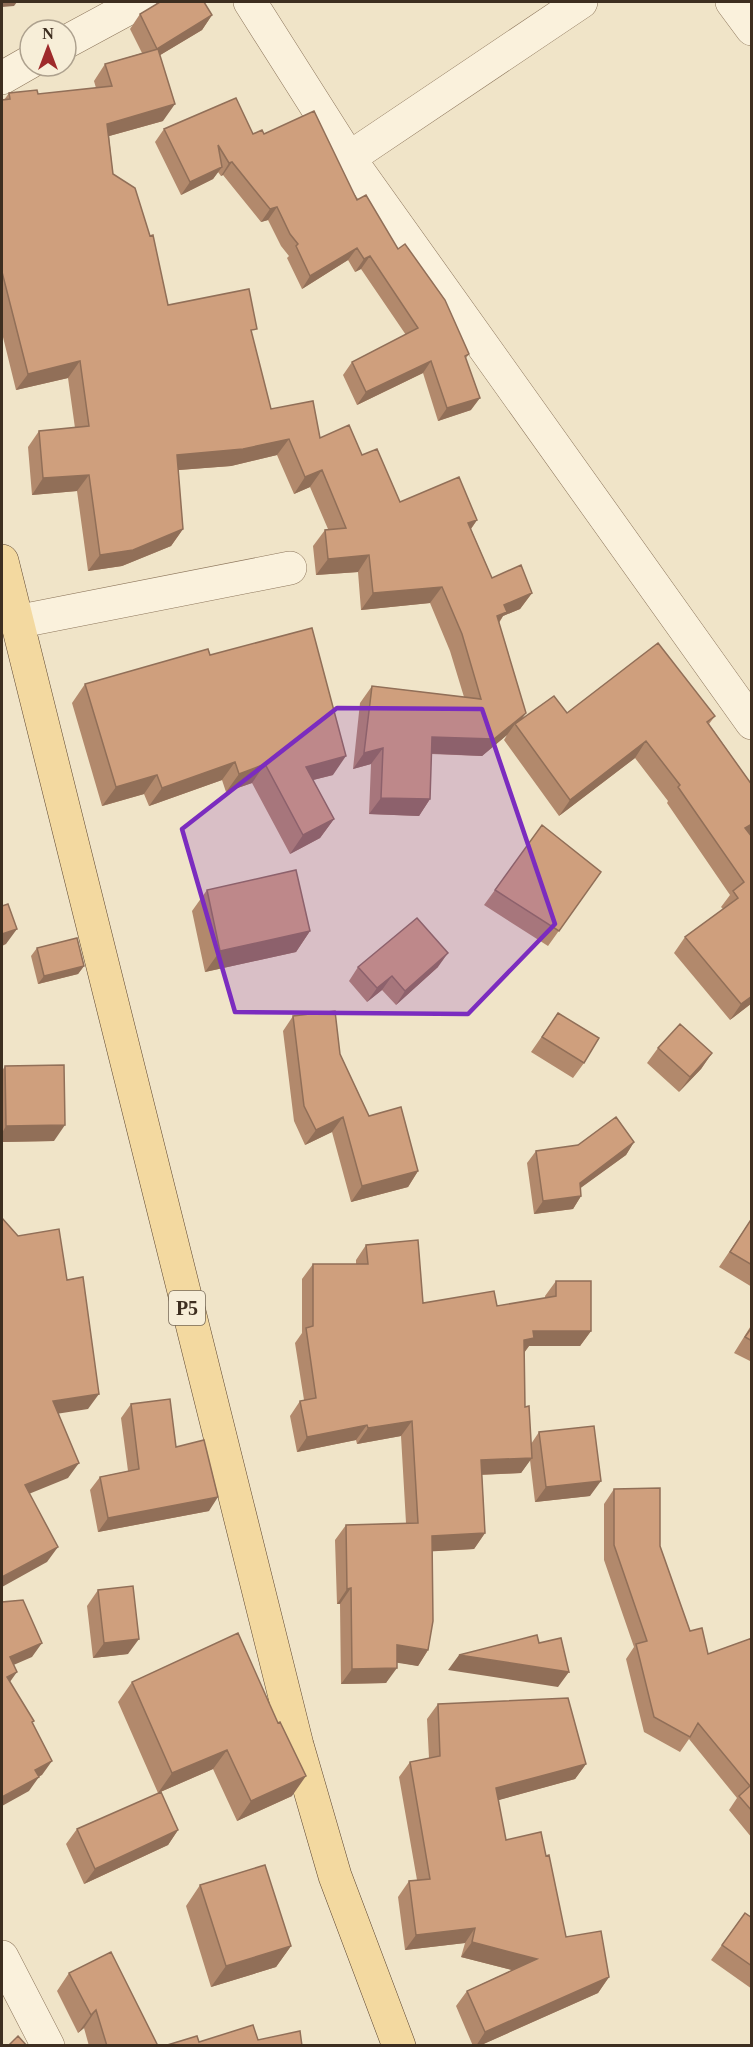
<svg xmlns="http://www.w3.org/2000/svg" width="753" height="2047" viewBox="0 0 753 2047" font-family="Georgia,serif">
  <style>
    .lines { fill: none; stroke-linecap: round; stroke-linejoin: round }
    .minor-casing { stroke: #8d765c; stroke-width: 34 }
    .major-casing { stroke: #5b4430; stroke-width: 34 }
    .minor { stroke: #faf1dc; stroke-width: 33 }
    .major { stroke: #f3d9a0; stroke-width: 33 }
    .wall { fill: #b2896c }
    .shaded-wall { fill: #916f58 }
    .building { fill: #cf9f7d; stroke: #916f58; stroke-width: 1.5 }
    .marked { fill: #7b2cbf; fill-opacity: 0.2; stroke: #7b2cbf; stroke-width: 4.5; stroke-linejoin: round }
    .labels { text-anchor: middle; stroke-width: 4.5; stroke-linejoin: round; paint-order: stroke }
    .shield { fill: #f7eed8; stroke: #756857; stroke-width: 1.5 }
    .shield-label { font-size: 20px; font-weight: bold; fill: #3d2e20 }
  </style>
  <rect width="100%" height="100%" fill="#f0e4c8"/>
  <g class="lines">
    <defs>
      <path id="minor" d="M250 2 349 158 752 723
        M732 2 752 29
        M66 42 140 2
        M2 78 30 62
        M349 158 581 2
        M16 622 290 568
        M2 1957 48 2046"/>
      <path id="major" d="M2 561 297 1745 335 1876 399 2046"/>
    </defs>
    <use href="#minor" class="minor-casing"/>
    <use href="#major" class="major-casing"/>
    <use href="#minor" class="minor"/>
    <use href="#major" class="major"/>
  </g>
  <path class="wall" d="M158 2H204L212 15 202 30 160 55 163 121 109 136 113 174 168 305 252 335 271 409 320 438 362 455 400 502 477 520 471 529 492 578 532 593 520 609 503 616 499 623 526 713 521 719 567 713 715 716 709 724 752 785V832L749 834 752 837V1003L730 1020 674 953 685 937 723 909 721 907 730 895 667 803 668 801 635 758 559 816 504 740 507 735 482 756 431 754 430 799 419 816 369 814 371 764 353 769 360 703 372 686 464 697 450 651 430 603 361 610 358 572 316 575 313 546 325 530 328 529 310 487 294 494 277 455 231 466 178 470 183 529 171 546 122 566 88 571 77 491 32 495 28 447 39 431 75 428 68 378 16 390 2 333V100H4L9 93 38 94 96 88 94 81 105 64 142 53 130 29 140 14 159 3Z
    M164 129 253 134H264L357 200 398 249 469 354 466 358 471 410 438 421 423 373 357 405 343 375 352 362 406 335 361 269 355 272 348 260 302 289 287 258 289 256 281 246 268 220 261 222 223 175 221 176 218 172 213 179 181 195 155 142Z
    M210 655 333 775 313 780 334 819 320 838 290 854 252 783 226 792 222 780 149 806 144 794 102 806 72 703 85 684Z
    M542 825 601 872 548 946 484 905Z
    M207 890 310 931 296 952 205 972 192 911Z
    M37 948 84 966 78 974 38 984 31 956Z
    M358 967H438L396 1005 382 990 367 1002 349 981Z
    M558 1013 584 1063 573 1078 531 1052Z
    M293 1016 340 1054 369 1116 418 1171 408 1187 351 1202 332 1132 305 1145 294 1121 283 1031Z
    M658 1048 712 1053 701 1069 679 1092 647 1063Z
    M5 1066 54 1141 2 1142V1071Z
    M634 1142 626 1155 580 1188 581 1196 573 1209 534 1214 527 1163 536 1151Z
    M752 1218V1287L719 1267Z
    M366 1245 423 1303 497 1306 545 1298V1296L556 1281 591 1331 580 1346H529L524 1353 525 1407 531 1444 539 1432 590 1496 535 1502 530 1460 521 1473 482 1475 485 1533 474 1549 432 1551 428 1650 418 1666 397 1662 386 1683 341 1684 340 1604H337L335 1540 346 1525 406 1523 401 1436 357 1444 356 1440 297 1452 290 1416 300 1401 304 1400 295 1343 302 1333V1279L313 1264H356V1260Z
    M752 1324V1362L734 1353Z
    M131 1404 209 1511 98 1532 90 1490 100 1477 128 1471 121 1418Z
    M614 1489 660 1546 690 1631 708 1654 752 1638V1838L729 1810 737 1798 689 1739 680 1752 644 1732 626 1659 634 1647 604 1560V1504Z
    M98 1590 128 1654 93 1658 87 1606Z
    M132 1682 292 1796 237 1821 213 1769 158 1793 118 1702Z
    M438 1704 586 1764 575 1779 498 1800 506 1840 546 1856 566 1937 609 1977 598 1993 479 2046H473L456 2006 467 1991 512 1970 461 1957 465 1943 405 1950 398 1897 409 1881 417 1880 399 1777 410 1762 429 1758 427 1719Z
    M77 1829 178 1830 168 1845 84 1884 66 1844Z
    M200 1885 291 1946 276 1967 211 1987 186 1906Z
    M745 1913 752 1918V1989L711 1960Z
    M69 1973 158 2046H89L84 2028 78 2033 57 1991Z"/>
  <path class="shaded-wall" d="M2 2H17L14 6 2 7Z
    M212 15 202 30 147 63 157 49Z
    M175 104 163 121 95 140 107 124Z
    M232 162 223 175 221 176 229 163Z
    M222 167 213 179 181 195 190 182Z
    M277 207 268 220 261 222 270 209Z
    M357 248 348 260 302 289 310 276Z
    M370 256 361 269 355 272 364 259Z
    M80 361 68 378 16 390 28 374Z
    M431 361 423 373 357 405 366 392Z
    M480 398 471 410 438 421 447 408Z
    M289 439 277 455 231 466 166 471 177 455Z
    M322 470 310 487 294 494 305 477Z
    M89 475 77 491 32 495 43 478Z
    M477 520 465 537 468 523Z
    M183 529 171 546 122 566 88 571 100 555Z
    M369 555 358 572 316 575 328 559Z
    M442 587 430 603 361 610 373 593Z
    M532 593 520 609 503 616 495 628 485 632 504 605Z
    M526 713 517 726 515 724 507 735 482 756 420 753 432 737Z
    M646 741 635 758 559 816 570 800Z
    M383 748 371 764 353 769 364 753Z
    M346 756 333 775 293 785 306 767Z
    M235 762 222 780 149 806 162 788Z
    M265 764 252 783 226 792 239 774Z
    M157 775 144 794 102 806 116 787Z
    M381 798 430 799 419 816 369 814Z
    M334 819 320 838 290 854 303 835Z
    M752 824V832L733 845 745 828Z
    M17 929 6 944 2 946V934Z
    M310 931 296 952 205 972 220 951Z
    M448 953 438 967 396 1005 405 991Z
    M84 966 78 974 38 984 44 976Z
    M392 976 382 990 367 1002 377 988Z
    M752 996V1003L730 1020 741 1004Z
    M712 1053 701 1069 679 1092 690 1077Z
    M343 1117 332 1132 305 1145 316 1130Z
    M65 1125 54 1141 2 1142V1133L6 1126Z
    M634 1142 626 1155 571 1195 580 1183Z
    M418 1171 408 1187 351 1202 362 1186Z
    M581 1196 573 1209 534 1214 543 1201Z
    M533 1331H591L580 1346H529L523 1354 524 1340Z
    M99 1394 88 1409 43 1416 53 1401Z
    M412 1421 401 1436 357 1444 368 1428Z
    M367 1425 356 1440 297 1452 307 1437Z
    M532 1458 521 1473 470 1475 481 1460Z
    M79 1463 68 1478 14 1500 25 1485Z
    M601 1481 590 1496 535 1502 546 1487Z
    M218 1497 209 1511 98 1532 108 1518Z
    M485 1533 474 1549 421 1552 432 1536Z
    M58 1547 47 1562 2 1587V1577Z
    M351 1588 340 1604H337L347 1589Z
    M139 1639 128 1654 93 1658 104 1643Z
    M42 1643 32 1657 2 1670 10 1657Z
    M397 1645 428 1650 418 1666 386 1661Z
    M459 1655 569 1672 558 1687 448 1670Z
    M397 1668 386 1683 341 1684 352 1669Z
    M17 1672 7 1686V1677Z
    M227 1750 213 1769 158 1793 172 1773Z
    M52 1761 42 1775 26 1784 35 1770Z
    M586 1764 575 1779 485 1804 496 1788Z
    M306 1776 292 1796 237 1821 251 1801Z
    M39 1777 29 1791 2 1806V1797Z
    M178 1830 168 1845 84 1884 95 1869Z
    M475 1928 465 1943 405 1950 416 1935Z
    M472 1942 537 1959 527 1974 461 1957Z
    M291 1946 276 1967 211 1987 226 1966Z
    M609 1977 598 1993 479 2046H476L485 2032Z
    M96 2010 84 2028 78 2033 91 2015Z"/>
  <path class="building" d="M160 2H204L212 15 157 49 140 14Z
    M158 49 175 104 107 124 113 174 135 188 150 236 153 235 168 305 249 289 257 329 251 330 271 409 313 401 320 438 349 425 362 455 377 449 400 502 459 477 477 520 468 523 492 578 521 565 532 593 504 605 507 612 497 616 526 713 494 739 432 737 430 799 381 798 383 748 364 753 372 686 481 699 462 634 442 587 373 593 369 555 328 559 325 530 346 528 322 470 305 477 289 439 243 449 177 455 183 529 133 550 100 555 89 475 43 478 39 431 89 426 80 361 28 374 2 272V100L10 99 9 93 37 90 38 94 112 86 105 64Z
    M236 98 253 134 262 130 264 134 314 111 357 200 366 195 398 249 405 244 445 300 469 354 465 356 480 398 447 408 431 361 366 392 352 362 418 328 370 256 364 259 357 248 310 276 296 246 298 244 290 234 277 207 270 209 232 162 229 163 218 145 222 167 190 182 164 129Z
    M312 628 346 756 306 767 334 819 303 835 265 764 239 774 235 762 162 788 157 775 116 787 85 684 208 649 210 655Z
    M658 643 715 716 707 722 752 785V824L745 828 752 837V996L741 1004 685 937 738 898 733 891 744 882 678 787 680 785 646 741 570 800 515 724 554 696 567 713Z
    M542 825 601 872 559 931 495 890Z
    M296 870 310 931 220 951 207 890Z
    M8 904 17 929 2 934V906Z
    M417 918 448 953 405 991 392 976 377 988 358 967Z
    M77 938 84 966 44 976 37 948Z
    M335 1011 340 1054 369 1116 401 1107 418 1171 362 1186 343 1117 316 1130 304 1106 293 1016Z
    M558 1013 599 1038 584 1063 542 1037Z
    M680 1024 712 1053 690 1077 658 1048Z
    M64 1065 65 1125 6 1126 5 1066Z
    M616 1117 634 1142 580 1183 581 1196 543 1201 536 1151 578 1145Z
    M2 1218 18 1236 59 1229 67 1280 83 1277 99 1394 53 1401 79 1463 25 1485 58 1547 2 1577Z
    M752 1218V1265L730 1252Z
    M418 1240 423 1303 494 1291 497 1306 556 1296V1281H591V1331H533L534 1338 524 1340 525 1407 529 1406 532 1458 481 1460 485 1533 432 1536 433 1621 428 1650 397 1645V1668L352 1669 351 1588 347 1589 346 1525 418 1523 412 1421 368 1428 367 1425 307 1437 300 1401 316 1398 306 1328 313 1326V1264H368L366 1245Z
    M752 1327V1341L745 1337Z
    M170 1399 176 1447 204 1440 218 1497 108 1518 100 1477 139 1469 131 1404Z
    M594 1426 601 1481 546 1487 539 1432Z
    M660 1488V1546L690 1631 702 1628 708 1654 752 1638V1811L739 1796 750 1786 698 1723 690 1737 654 1717 636 1644 647 1641 614 1545V1489Z
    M133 1586 139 1639 104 1643 98 1590Z
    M23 1600 42 1643 10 1657 17 1672 7 1677 34 1721 32 1722 52 1761 35 1770 39 1777 2 1797V1602Z
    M238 1633 278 1723 280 1722 306 1776 251 1801 227 1750 172 1773 132 1682Z
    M537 1635 539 1643 561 1638 569 1672 459 1655Z
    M568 1698 586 1764 496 1788 506 1840 541 1832 546 1856 549 1855 566 1937 601 1931 609 1977 485 2032 467 1991 537 1959 472 1942 475 1928 416 1935 409 1881 430 1879 410 1762 440 1756 438 1704Z
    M161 1792 178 1830 95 1869 77 1829Z
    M265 1865 291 1946 226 1966 200 1885Z
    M745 1913 752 1918V1966L722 1945Z
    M111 1952 158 2046H107L96 2010 91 2015 69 1973Z
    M253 2025 258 2040 300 2031 302 2046H164L197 2036 199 2042Z
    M18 2036 27 2046H8Z"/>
  <path class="marked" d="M337 708 482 709 555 924 468 1014 235 1012 182 829Z"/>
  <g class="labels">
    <rect class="shield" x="169" y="1291" width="36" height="34" rx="4.5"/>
    <g class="shield-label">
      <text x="187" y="1315">P5</text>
    </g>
  </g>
  <rect width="753" height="2047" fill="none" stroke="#3d2e20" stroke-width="6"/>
  <g transform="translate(48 48)"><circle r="28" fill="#f7eed8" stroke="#ada18e" stroke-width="1.5"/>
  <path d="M0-4.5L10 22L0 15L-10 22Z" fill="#9e2a2b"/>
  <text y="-9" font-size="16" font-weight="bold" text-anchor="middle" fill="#3d2e20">N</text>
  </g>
</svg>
